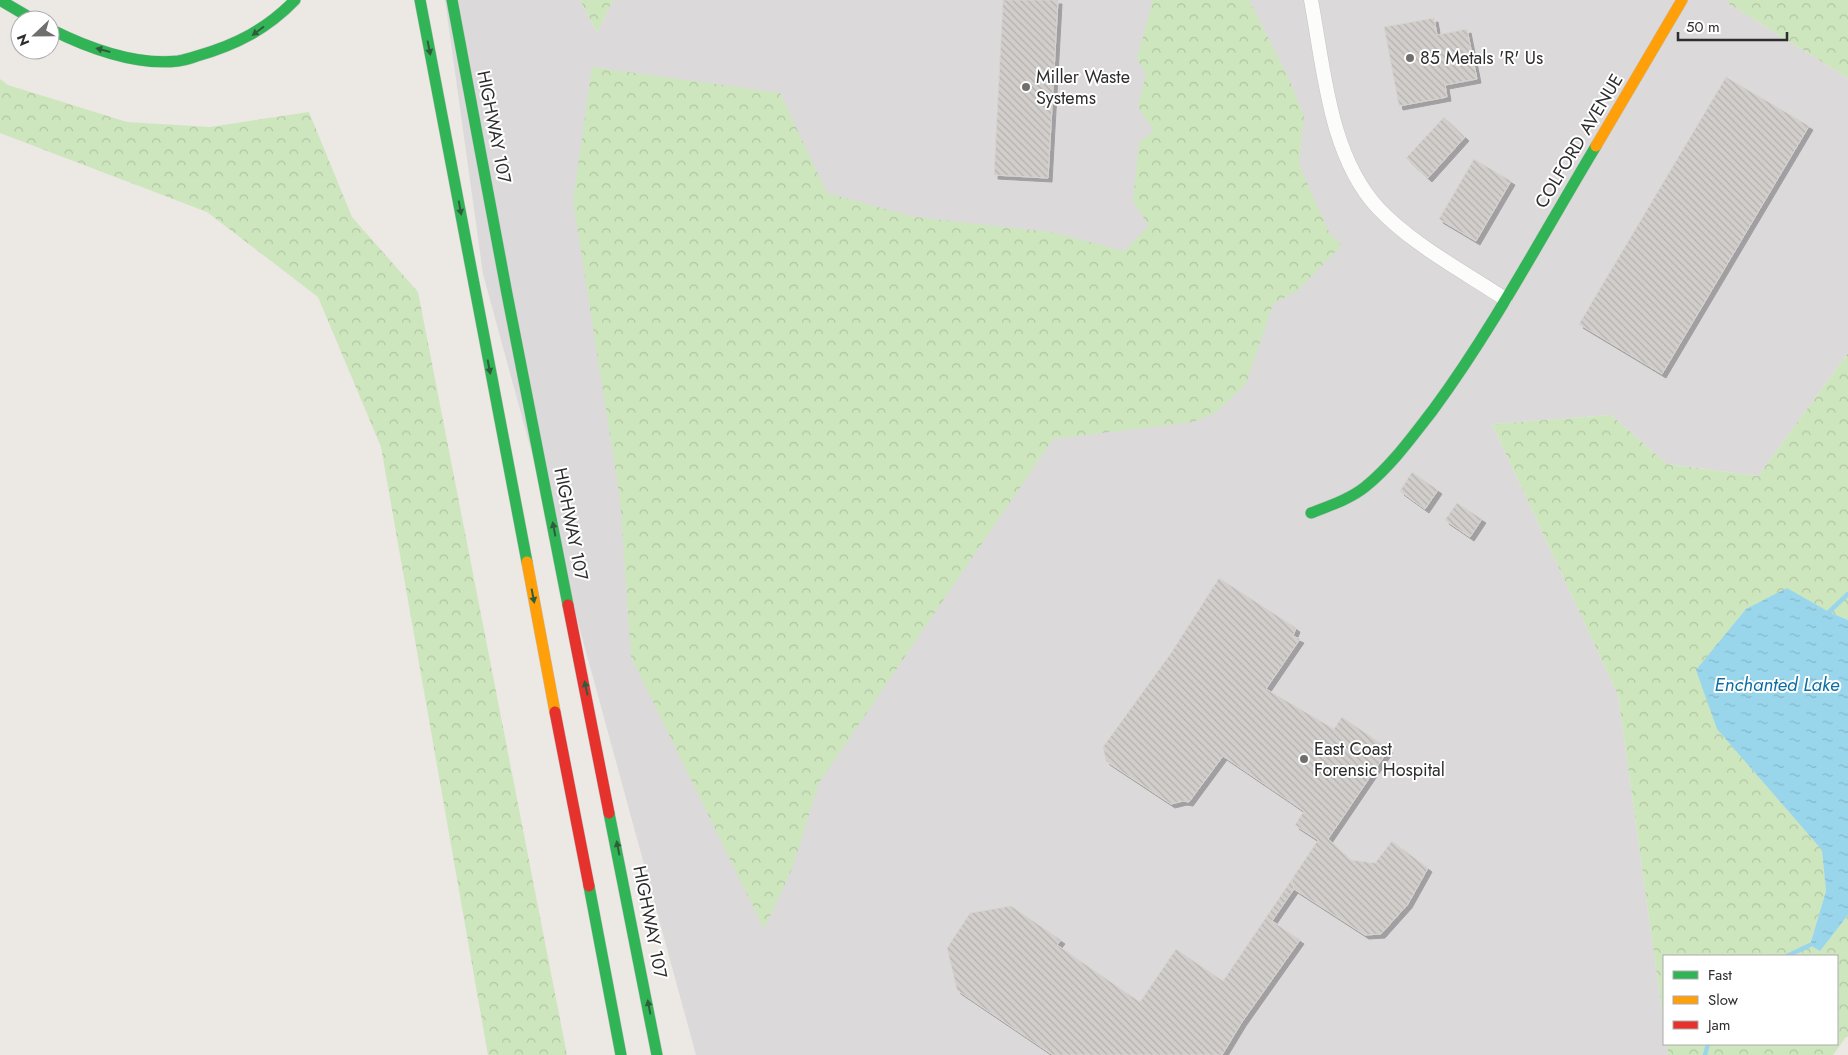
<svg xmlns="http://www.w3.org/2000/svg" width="1848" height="1055" viewBox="0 0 1848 1055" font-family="Jost,sans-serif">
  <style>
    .industrial { fill: #dcd9db }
    .forest { fill: url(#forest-crowns) }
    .water { fill: url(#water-ripples) }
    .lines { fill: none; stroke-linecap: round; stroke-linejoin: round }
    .stream { stroke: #99d6ec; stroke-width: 4.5 }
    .building { fill: url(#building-back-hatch); stroke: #d7d4d0; filter: url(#shadow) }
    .street-casing { stroke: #c5c4c5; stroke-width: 15 }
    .fast-casing { stroke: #c5c4c5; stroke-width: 12 }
    .slow-casing { stroke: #c5c4c5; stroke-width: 12 }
    .jam-casing { stroke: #c5c4c5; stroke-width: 12 }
    .street { stroke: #fcfcfb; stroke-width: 14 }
    .fast { stroke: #30b455; stroke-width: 11 }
    .slow { stroke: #ff9f0a; stroke-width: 11 }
    .jam { stroke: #e5322d; stroke-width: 11 }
    .oneway { fill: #2f5d3c }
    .poi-dot { fill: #706f6e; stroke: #fff; stroke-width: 2 }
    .labels { text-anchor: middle; stroke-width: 4; stroke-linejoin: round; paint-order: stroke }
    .poi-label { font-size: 18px; fill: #2e2e2e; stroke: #fff; text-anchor: start }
    .street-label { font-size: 18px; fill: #2e2e2e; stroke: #fff }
    .water-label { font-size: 19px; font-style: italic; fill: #0d6fa3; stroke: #fff }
  </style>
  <defs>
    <pattern id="forest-crowns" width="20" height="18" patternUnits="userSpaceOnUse" patternTransform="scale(1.25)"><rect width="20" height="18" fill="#cee6be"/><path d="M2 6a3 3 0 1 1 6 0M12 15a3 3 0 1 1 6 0" fill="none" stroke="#b1c6a4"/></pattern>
    <pattern id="water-ripples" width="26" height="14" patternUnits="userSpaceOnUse" patternTransform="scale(1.25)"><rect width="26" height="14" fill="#99d6ec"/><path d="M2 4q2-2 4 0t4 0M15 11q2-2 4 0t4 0" fill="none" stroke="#84b8cb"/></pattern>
    <pattern id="building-back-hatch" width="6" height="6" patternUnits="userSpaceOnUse" patternTransform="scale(1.25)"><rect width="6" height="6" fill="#d1cecb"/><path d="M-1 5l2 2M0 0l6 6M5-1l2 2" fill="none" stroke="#b4b1af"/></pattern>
    <filter id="shadow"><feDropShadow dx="4" dy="4" stdDeviation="0" flood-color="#0004"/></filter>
  </defs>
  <rect width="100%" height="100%" fill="#ece8e4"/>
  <path class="industrial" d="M445 0H580L597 33 613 0H1729V4L1848 78V353L1758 476 1667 464 1611 415 1492 424 1618 695 1664 1026V1044H1667L1668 1055H696L483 274Z"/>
  <path class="forest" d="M580 0H613L597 33Z
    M1151 0H1249L1289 79 1304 116 1299 165 1330 234 1342 245 1297 291 1273 304 1246 384 1215 413 1193 422 1053 439 819 783 792 869 764 929 631 657 620 499 573 201 592 67 780 93 827 193 914 217 1051 232 1124 251 1149 226 1133 201 1139 142 1154 131 1138 107 1146 74 1137 59 1152 4Z
    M1729 0H1848V78L1729 4Z
    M0 79 8 85 127 122 210 127 309 112 352 217 418 292 567 1055H488L381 447 318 297 207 212 0 133Z
    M1848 353V620L1829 612 1718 729 1823 850 1826 891 1810 945 1820 950 1848 915V1037H1846L1833 1055H1668L1667 1044H1837V956H1664V1026L1618 695 1492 424 1611 415 1667 464 1758 476Z"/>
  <path class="water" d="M1787 588 1829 612 1848 620V915L1820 951 1810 945 1826 891 1822 850 1717 729 1696 670 1746 609Z"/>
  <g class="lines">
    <path class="stream" d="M1829 612 1848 594
      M1787 956 1810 945
      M1705 1055 1708 1044"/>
  </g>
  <path class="building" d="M1003 0H1058L1048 178 994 175Z
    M1434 18 1437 35 1467 29 1477 79 1445 85 1447 97 1399 106 1384 27Z
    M1726 77 1809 126 1662 374 1579 324Z
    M1444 117 1465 137 1428 178 1406 158Z
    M1474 159 1511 181 1476 241 1439 219Z
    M1412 472 1438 490 1425 509 1400 491Z
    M1457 503 1482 519 1470 537 1445 520Z
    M1219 578 1296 628 1293 636 1300 639 1266 689 1334 729 1342 717 1389 749 1328 839 1351 860 1375 863 1392 841 1428 868 1408 904 1381 934 1365 935 1294 889 1292 879 1318 840 1295 825 1304 811 1223 756 1189 802 1183 801 1171 804 1106 761 1103 747 1171 653Z
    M1292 879 1294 889 1272 921 1300 940 1242 1022 1222 1055H1053L957 990 947 948 970 913 1011 906 1061 940 1057 945 1140 1002 1176 949 1223 981Z"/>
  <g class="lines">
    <defs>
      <path id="street" d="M1311 0C1324 68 1329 155 1378 208 1413 245 1463 271 1505 299"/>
      <path id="fast" d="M0 0 34 20
        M420 0 527 562
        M452 0 507 294 568 605
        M50 29C88 48 135 66 178 61 185 60 191 58 197 56 236 45 267 29 295 0
        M1311 513C1329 506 1350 499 1365 487 1392 465 1412 437 1433 410 1494 327 1543 234 1596 146
        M609 813 657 1055
        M589 886 621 1055"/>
      <path id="slow" d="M1596 146 1682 0
        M527 562 555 712"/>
      <path id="jam" d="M568 605 609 813
        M555 712 589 886"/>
    </defs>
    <use href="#street" class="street-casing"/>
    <use href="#fast" class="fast-casing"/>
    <use href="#slow" class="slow-casing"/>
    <use href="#jam" class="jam-casing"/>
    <use href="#street" class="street"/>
    <use href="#fast" class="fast"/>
    <use href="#slow" class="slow"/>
    <use href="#jam" class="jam"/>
  </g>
  <defs><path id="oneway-solid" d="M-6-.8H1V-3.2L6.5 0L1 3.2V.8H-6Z" transform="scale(1.25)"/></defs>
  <g class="oneway">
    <use href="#oneway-solid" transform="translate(258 31) rotate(143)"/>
    <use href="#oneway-solid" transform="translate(429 48) rotate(79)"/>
    <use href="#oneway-solid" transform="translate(103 50) rotate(-165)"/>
    <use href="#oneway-solid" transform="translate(460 208) rotate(80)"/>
    <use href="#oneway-solid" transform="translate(489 367) rotate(79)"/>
    <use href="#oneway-solid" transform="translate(554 529) rotate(-101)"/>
    <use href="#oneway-solid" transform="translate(533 596) rotate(79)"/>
    <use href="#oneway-solid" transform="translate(586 688) rotate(-102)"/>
    <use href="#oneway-solid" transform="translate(618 848) rotate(-101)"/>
    <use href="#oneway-solid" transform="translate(649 1007) rotate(-101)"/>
  </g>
  <g class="poi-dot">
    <circle cx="1410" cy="58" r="5"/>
    <circle cx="1026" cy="87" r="5"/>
    <circle cx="1304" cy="759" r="5"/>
  </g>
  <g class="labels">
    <g class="poi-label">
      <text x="1420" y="64">85 Metals 'R' Us</text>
      <text x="1036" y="83">Miller Waste<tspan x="1036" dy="21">Systems</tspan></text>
      <text x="1314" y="755">East Coast<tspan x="1314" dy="21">Forensic Hospital</tspan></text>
    </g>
    <g class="street-label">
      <text transform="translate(494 127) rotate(79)" y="6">HIGHWAY 107</text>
      <text transform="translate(1579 141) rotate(-59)" y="6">COLFORD AVENUE</text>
      <text transform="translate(571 524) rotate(79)" y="6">HIGHWAY 107</text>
      <text transform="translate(650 922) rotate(79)" y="6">HIGHWAY 107</text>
    </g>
    <g class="water-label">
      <text x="1777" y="691">Enchanted Lake</text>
    </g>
  </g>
  <rect x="1663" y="955" width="175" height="90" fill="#ffffff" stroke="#ababab"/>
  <rect x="1673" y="971" width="25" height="8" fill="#30b455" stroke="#ababab"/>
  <text x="1708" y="980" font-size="15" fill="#2e2e2e">Fast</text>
  <rect x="1673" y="996" width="25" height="8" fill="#ff9f0a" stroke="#ababab"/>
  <text x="1708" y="1005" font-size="15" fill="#2e2e2e">Slow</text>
  <rect x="1673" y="1021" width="25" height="8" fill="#e5322d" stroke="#ababab"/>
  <text x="1708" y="1030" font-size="15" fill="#2e2e2e">Jam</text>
  <g transform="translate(35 35) rotate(248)"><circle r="24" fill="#ffffff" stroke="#ababab"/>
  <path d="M0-4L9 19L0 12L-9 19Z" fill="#706f6e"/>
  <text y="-8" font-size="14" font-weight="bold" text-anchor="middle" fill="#2e2e2e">N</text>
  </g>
  <path d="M1678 32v8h109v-8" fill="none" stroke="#2e2e2e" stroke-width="2.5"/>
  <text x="1686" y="32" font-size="15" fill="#2e2e2e" stroke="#ffffff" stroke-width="4" paint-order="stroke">50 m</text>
</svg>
